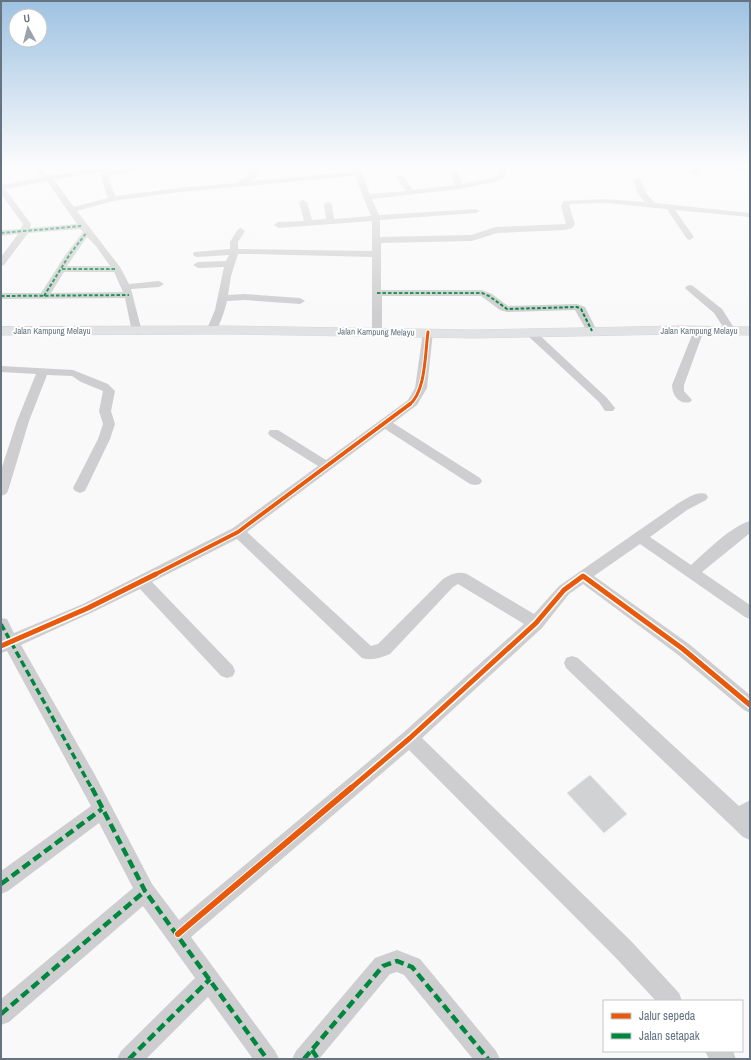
<svg xmlns="http://www.w3.org/2000/svg" width="751" height="1060" viewBox="0 0 751 1060" font-family="'Archivo Narrow',sans-serif">
  <style>
    .building { fill: #d0d2d3; stroke: #e8e8e8 }
    .lines { fill: none; stroke-linecap: round; stroke-linejoin: round }
    .major-casing { stroke: #d5d6d7; stroke-width: 1 }
    .minor { fill: #ceced0; fill-rule: evenodd }
    .major { fill: #e1e2e3; fill-rule: evenodd }
    .quiet-far2 { stroke: #00873e; stroke-width: 2; stroke-dasharray: 3.5 2; stroke-linecap: butt }
    .quiet-far1 { stroke: #00873e; stroke-width: 3.5; stroke-dasharray: 7 3.5; stroke-linecap: butt }
    .quiet { stroke: #00873e; stroke-width: 4.5; stroke-dasharray: 9 4.5; stroke-linecap: butt }
    .cycleway-far3-casing { stroke: #fff; stroke-width: 5 }
    .cycleway-far2-casing { stroke: #fff; stroke-width: 6 }
    .cycleway-far1-casing { stroke: #fff; stroke-width: 8 }
    .cycleway-casing { stroke: #fff; stroke-width: 8 }
    .cycleway-far3 { stroke: #e8590c; stroke-width: 3 }
    .cycleway-far2 { stroke: #e8590c; stroke-width: 4 }
    .cycleway-far1 { stroke: #e8590c; stroke-width: 5 }
    .cycleway { stroke: #e8590c; stroke-width: 6 }
    .labels { text-anchor: middle; stroke-width: 4; stroke-linejoin: round; paint-order: stroke }
    .far-street-label { font-size: 9px; fill: #667482; stroke: #fff }
  </style>
  <rect width="100%" height="100%" fill="#f9f9f9"/>
  <path class="building" d="M590 775 627 814 604 833 567 793Z"/>
  <g class="lines">
    <defs>
      <path id="major" d="M227 326 475 330 679 326 750 327V335L679 334 475 338 227 334 1 335V327Z"/>
    </defs>
    <use href="#major" class="major-casing"/>
    <path class="minor" d="M28 165H36L51 176 107 165H116L111 171 147 165H166L109 176V178L115 196 180 188 236 183 250 175 247 168 251 166 255 168 258 176 249 181 353 172 348 167 349 165H354L362 174 370 194 406 191 395 177 399 175H402L413 190 455 185 449 168 451 165H458L457 168 462 184 493 178 497 176 501 165H508L503 179 495 182 459 189 372 199 379 215 476 209 480 211 476 213 380 220V237L471 235 496 227 566 224 561 206 563 201 605 199 645 202 638 194 633 180 637 178 641 180 646 193 655 203 750 213V217L675 210 694 237 690 240 687 239 667 209 605 203 571 204 569 206 575 224 572 228 564 230 497 233 472 241 381 243V290H482L492 294 508 306 577 304 585 307 597 331 592 334 588 333 575 310 507 312 500 310 481 296H382V331L377 334 372 331V257L250 254H238L231 276 228 295 244 294 300 298 305 301 300 304 244 300 227 301C225 309 219 332 211 334L206 331 215 310 224 267 198 268 193 265 198 262 226 261 229 255 197 257 194 256 193 254 194 252 230 249V242L238 229 241 228 245 231 238 242V249L372 251V221L278 228 274 225 278 222 304 221 299 202 303 200 307 202 312 220 326 219 324 204 328 202 332 204 334 219 371 216 355 176 180 192 113 201 77 211 120 267 129 284 159 281 164 284 159 287 131 289 142 332 137 335 132 332 125 298 1 299V293H41L66 254 83 232 80 229 28 233 4 265 1 266V257L18 234 1 236V230L21 229 23 224 1 194V185L43 177ZM103 171 101 178 108 198 74 207 54 180ZM47 181 77 224 30 228 31 224 5 189ZM87 237 96 246 110 266H67ZM64 272H114L123 292 51 293Z
      M701 165 750 168V172L704 169 696 175H690V171Z
      M690 285 693 286 722 309 736 331 735 333H727L714 313 687 290 685 288 687 286Z
      M699 327 704 330 684 385V391L692 400 690 402C679 405 672 395 672 385L694 330Z
      M428 329 433 332 427 388 417 405 393 423 480 478 482 481 480 484 475 485 470 484 385 429 247 532 371 646 378 644 443 579C451 574 458 571 467 574L534 614 559 586 677 504C686 499 696 491 706 494L708 497 706 500 687 510 650 537 691 565C707 551 730 527 750 521V533L702 572 750 605V619L745 617 640 544 594 576 689 644 750 695V713L744 710 677 654 583 584 569 594 542 628 422 738 631 941 679 993 682 1001H656L615 957 409 750 191 937 275 1051 279 1059H253L208 997 146 1059H117L121 1051 195 978 143 906 9 1022 1 1025V999L133 888 99 823 8 891 1 894V871L91 806 7 651 1 653V618L7 619 14 633 83 604 233 528 318 466 270 436 268 433 270 430H278L326 460 408 400 415 388 423 332ZM237 539 362 658C372 661 380 658 390 654L453 587 458 584 524 624 404 732 179 920 152 884 95 775 21 645 93 612 140 589 221 676 227 678 233 676 235 671 233 666 152 582Z
      M530 329 534 330 607 398 615 408 613 411H605L599 402 526 334 525 332 526 330Z
      M1 366 73 370 108 384 115 391 111 411 115 424 110 439 85 491 80 493 75 491 73 488 98 439 103 424 99 411 103 391 81 382 72 376 47 375 29 421 8 491 6 494 1 496V470L17 421 36 374 1 372Z
      M572 656 578 658 739 806 750 800V840L743 837 566 668 564 663 566 658Z
      M397 950 420 959 496 1051 500 1059H473L404 975 397 972 390 974 319 1059H292L296 1051 375 958Z
      M705 1051H733L736 1059H709Z"/>
    <use href="#major" class="major"/>
    <path class="quiet-far2" d="M1 233 82 226
      M62 269H117
      M377 293H482L489 296 507 309 577 307 581 309 592 331
      M1 296 129 295
      M44 296 70 254 87 232"/>
    <path class="quiet-far1" d="M1 624 92 789"/>
    <path class="quiet" d="M92 788 145 891 267 1059
      M1 884 102 809
      M1 1014 145 891
      M312 1050 318 1059
      M129 1059 210 979
      M304 1059 383 966 397 961 412 967 488 1059"/>
    <defs>
      <path id="cycleway-far3" d="M409 405C426 392 425 353 428 332"/>
      <path id="cycleway-far2" d="M154 575 238 532 410 404"/>
      <path id="cycleway-far1" d="M1 646 88 608 156 574
        M350 789 410 738 536 623 564 590 583 576 683 649 750 705"/>
      <path id="cycleway" d="M178 934 351 788"/>
    </defs>
    <use href="#cycleway-far3" class="cycleway-far3-casing"/>
    <use href="#cycleway-far2" class="cycleway-far2-casing"/>
    <use href="#cycleway-far1" class="cycleway-far1-casing"/>
    <use href="#cycleway" class="cycleway-casing"/>
    <use href="#cycleway-far3" class="cycleway-far3"/>
    <use href="#cycleway-far2" class="cycleway-far2"/>
    <use href="#cycleway-far1" class="cycleway-far1"/>
    <use href="#cycleway" class="cycleway"/>
  </g>
  <linearGradient id="sky" x2="0" y2="1"><stop stop-color="#9ec2e2"/><stop offset="0.53" stop-color="#fcfcfc"/><stop offset="1" stop-color="#fcfcfc" stop-opacity="0"/></linearGradient>
  <rect width="751" height="314" fill="url(#sky)"/>
  <g class="labels">
    <g class="far-street-label">
      <text x="52" y="334">Jalan Kampung Melayu</text>
      <text x="699" y="334">Jalan Kampung Melayu</text>
      <text transform="translate(376 332) rotate(1)" y="3">Jalan Kampung Melayu</text>
    </g>
  </g>
  <rect width="751" height="1060" fill="none" stroke="#667482" stroke-width="4"/>
  <rect x="603" y="1000" width="140" height="52" fill="#ffffff" stroke="#c2c7cd"/>
  <rect x="611" y="1013" width="20" height="6" fill="#e8590c" stroke="#c2c7cd"/>
  <text x="639" y="1020" font-size="12" fill="#667482">Jalur sepeda</text>
  <rect x="611" y="1033" width="20" height="6" fill="#00873e" stroke="#c2c7cd"/>
  <text x="639" y="1040" font-size="12" fill="#667482">Jalan setapak</text>
  <g transform="translate(28 28) rotate(353)"><circle r="19" fill="#ffffff" stroke="#c2c7cd"/>
  <path d="M0-3L7 15L0 10L-7 15Z" fill="#99a3ac"/>
  <text y="-6" font-size="11" font-weight="bold" text-anchor="middle" fill="#667482">U</text>
  </g>
</svg>
